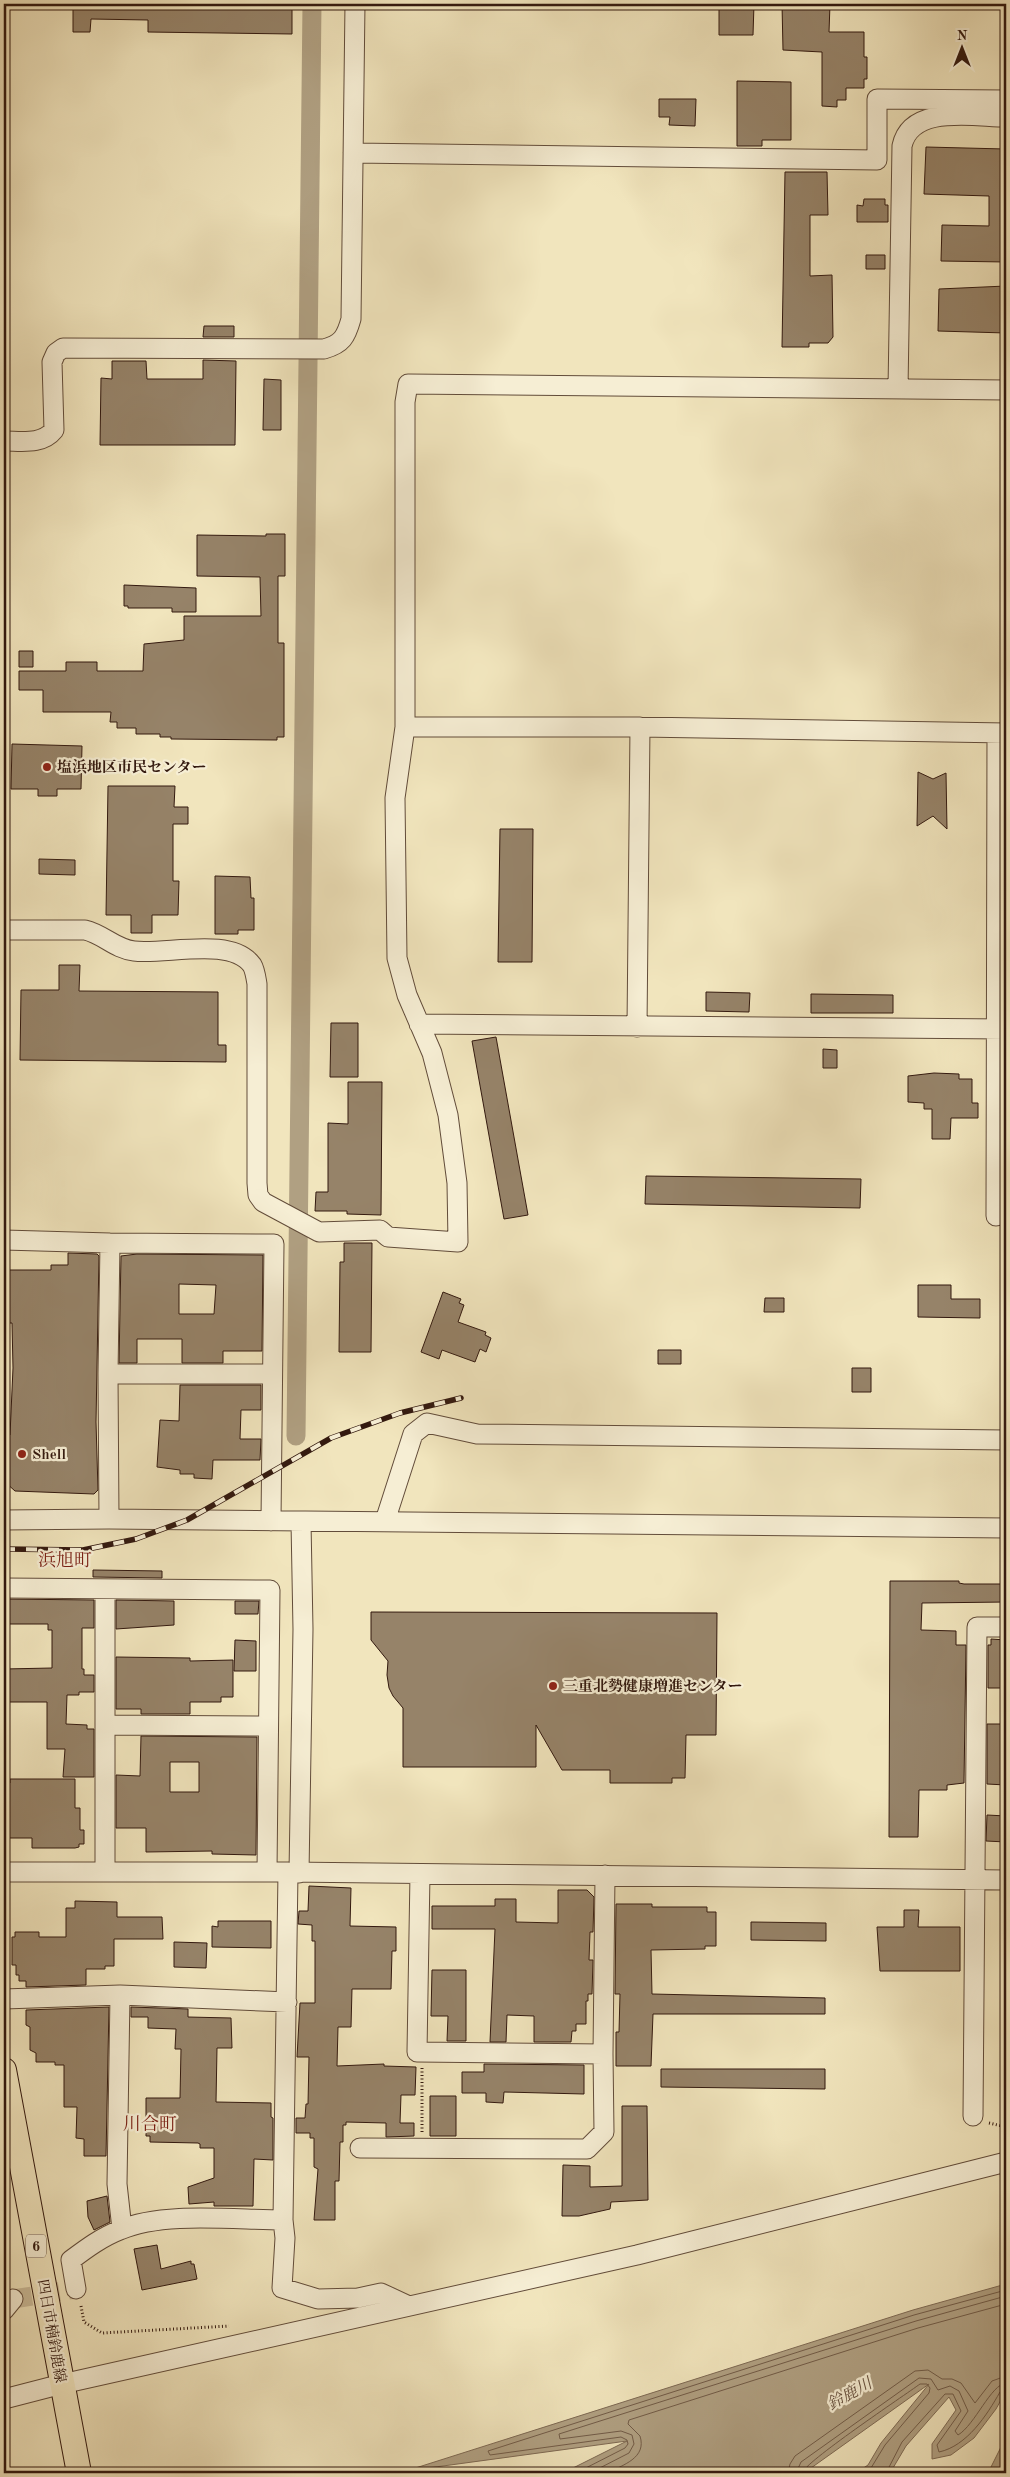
<svg xmlns="http://www.w3.org/2000/svg" width="1010" height="2477" viewBox="0 0 1010 2477" font-family="'Old Standard TT','Noto Serif JP',serif">
  <style>
    .water { fill: #b0a082; stroke: #7e6a54 }
    .lines { fill: none; stroke-linecap: round; stroke-linejoin: round }
    .shore { stroke: #725c48; stroke-width: 1 }
    .canal { stroke: #b0a082; stroke-width: 19 }
    .building { fill: #968369; stroke: #33190f; fill-rule: evenodd }
    .minor-tunnel { stroke: #cbbc9a; stroke-width: 19; stroke-dasharray: 19 9; stroke-linecap: butt }
    .minor-casing { stroke: #624c3a; stroke-width: 21 }
    .major-casing { stroke: #33190f; stroke-width: 26 }
    .path { stroke: #33190f; stroke-width: 3; stroke-dasharray: 1 2.5; stroke-linecap: butt }
    .minor { stroke: #f6eed4; stroke-width: 19 }
    .major { stroke: #f1e5bd; stroke-width: 24 }
    .rail-casing { stroke: #33190f; stroke-width: 5.5 }
    .rail { stroke: #f6eed4; stroke-width: 4; stroke-dasharray: 11; stroke-linecap: butt }
    .poi-dot { fill: #8f2418; stroke: #f6eed4; stroke-width: 2 }
    .labels { text-anchor: middle; stroke-width: 4.5; stroke-linejoin: round; paint-order: stroke }
    .shield { fill: #f6eed4; stroke: #6e594a; stroke-width: 1 }
    .shield-label { font-size: 14px; font-weight: bold; fill: #33190f }
    .poi-label { font-size: 15px; font-weight: bold; fill: #33190f; stroke: #f6eed4; text-anchor: start }
    .street-label { font-size: 15px; fill: #33190f; stroke: #f6eed4 }
    .water-label { font-size: 16px; font-style: italic; fill: #654f3d; stroke: #f6eed4 }
    .quarter-label { font-size: 18px; fill: #7a1f14; stroke: #f6eed4 }
  </style>
  <rect width="100%" height="100%" fill="#f1e5bd"/>
  <filter id="stains"><feTurbulence type="fractalNoise" baseFrequency=".004" numOctaves="4"/><feColorMatrix values="0 0 0 0 .2 0 0 0 0 .09 0 0 0 0 .02 0 0 0 .5 -.17"/></filter>
  <radialGradient id="worn" r=".72"><stop offset=".6" stop-color="#630" stop-opacity="0"/><stop offset="1" stop-color="#630" stop-opacity=".3"/></radialGradient>
  <path class="water" d="M1006 2284V2391L996 2409 974 2438 951 2455 932 2459V2444L956 2410 949 2397 906 2446 890 2473H856L868 2465 881 2443 929 2384 804 2473H563L627 2441 406 2471 913 2310Z
    M1006 2439V2473H988L1003 2443Z"/>
  <g class="lines">
    <path class="shore" d="M576 2473 625 2448 628 2444 627 2440 621 2437 490 2455 488 2451 914 2315 1006 2290
      M590 2473 629 2453 634 2444 632 2435 621 2431 560 2439 559 2434 916 2321 1006 2296
      M607 2473C623 2465 647 2458 640 2436L628 2424 629 2420 918 2328 1006 2304
      M788 2473 790 2464 795 2456 915 2371 928 2370 942 2379H952L961 2383 975 2403 992 2381 1006 2376
      M796 2473 801 2462 919 2378 931 2379 938 2390 950 2386 959 2391 968 2411 955 2431 958 2435C975 2425 991 2384 1006 2383
      M802 2473C803 2463 905 2395 920 2384H927L930 2388 929 2393 885 2445 871 2468 865 2473
      M886 2473 902 2442 945 2394H953L961 2411 937 2445 939 2452C967 2446 987 2415 1000 2392L1006 2390"/>
    <path class="canal" d="M296 1436 312 4"/>
  </g>
  <path class="building" d="M73 4H292V34L148 32V20L91 19 90 32H73Z
    M719 4H754L753 35H719Z
    M782 4H830L829 32H864V57H867V79H864V88H846V100H837V107L822 106V52L783 50Z
    M737 81 791 82V140H762V146H737Z
    M659 99H696L695 126 669 125 670 117H659Z
    M926 147 1005 149 1006 262 941 261 942 225 989 226V196L924 194Z
    M785 172H827L828 215H810V276L832 275 833 337 828 343H809V347H782Z
    M864 199H885V205H888V222H857V205L863 206Z
    M866 255H885V269H866Z
    M1006 286V333L938 331 939 289Z
    M204 326H234V337H203Z
    M203 360 236 361 235 445H100L101 378 112 379V361H146L147 379H203Z
    M264 379 281 380V430H263Z
    M266 534H285V576H278V643H284V737H277V740L171 739V737H160V734H136V728H117V722H110L111 712H43V690H19V671H66V662H97V671H143L144 644 184 640V616H261L260 577 197 576V535L266 536Z
    M124 585 196 588V612H172V608H128V606H124Z
    M19 651H33V667H19Z
    M12 744 82 746 81 789H57V796H38V789H11Z
    M918 772 933 779 946 773 947 829 933 816 917 826Z
    M108 786H175L174 807H188V824H173V881H179L178 915H152V933H131V915H106Z
    M500 829H533L532 962H498Z
    M39 859 75 860V875L39 874Z
    M215 876 250 877 251 898H254V930H238V934H215Z
    M59 965H80L79 991 218 992V1045H226V1062L20 1060 21 990H59Z
    M706 992 750 993 749 1012 706 1011Z
    M811 994 893 995V1013H811Z
    M331 1023H358V1077H330Z
    M496 1037 528 1215 504 1219 472 1041Z
    M823 1049 837 1050V1068H823Z
    M934 1073 959 1074V1079H972V1103H978V1118H951L950 1139H932V1109H924V1103L908 1102V1076Z
    M348 1082H382L381 1215 347 1214V1211H315L316 1192H328V1123L348 1124Z
    M646 1176 861 1179 860 1208 645 1204Z
    M344 1243H372L371 1352H339L340 1262H344Z
    M68 1253 97 1254 99 1256 96 1422 98 1490 94 1494 15 1491 5 1482 6 1435H10L13 1368 12 1323H5L4 1270H51V1265H68Z
    M137 1254 263 1255 262 1351H223V1363H182V1339H137V1363H119L121 1256ZM179 1284 216 1285 214 1314H179Z
    M918 1285H951V1299H980V1318L918 1317Z
    M443 1292 461 1299 459 1303 464 1305 458 1322 486 1332 485 1335 491 1338 486 1352 480 1349 475 1362 442 1350 439 1359 421 1352Z
    M765 1298H784V1312H764Z
    M658 1350H681V1364H658Z
    M852 1368H871V1392H852Z
    M180 1385H261V1410H241L240 1439H261L260 1460H213L212 1479 194 1478V1474H180V1470L157 1467 160 1420 179 1421Z
    M93 1570 162 1571V1578L93 1577Z
    M890 1581H959V1583L964 1584H1006V1602L922 1603 921 1630 956 1631V1645H966L964 1783 947 1785V1790H919L918 1837H889Z
    M4 1599 94 1600V1628H82V1669H84V1675H94V1692H79V1695H67L66 1724 87 1725V1729H94V1777H63L65 1749H47V1702H4V1669L52 1668V1630H48V1624H6Z
    M116 1600 174 1601V1625L116 1629Z
    M235 1601H259L258 1614H235Z
    M371 1612 717 1613 716 1735H686L685 1778H672V1783H610V1770H562L536 1725V1767H403V1708L393 1696 389 1688 387 1675 388 1661 371 1640Z
    M991 1639 1006 1640V1688H988V1645H991Z
    M235 1640 256 1641V1671H234Z
    M116 1657 190 1658V1661L233 1660V1697H221V1702H190V1714H141V1709H116Z
    M987 1724H1006V1785L987 1784Z
    M141 1736 257 1737 256 1855 212 1854V1851L146 1852V1828H116V1775L140 1776ZM170 1762H199V1792H170Z
    M10 1779H75V1808H80V1830H84V1844H79V1847L75 1848H32V1838H4V1783H10Z
    M987 1815 1006 1816V1842L986 1841Z
    M309 1886 351 1888 350 1926 396 1927V1951H392L391 1989H352L351 2027H338L337 2066 384 2064V2066L416 2067 415 2095H401L400 2123H414V2136L386 2137V2123L346 2122V2125H343V2142H340L339 2181H335V2220H314L318 2169 314 2167V2138H310V2133H296V2118H305L306 2104H308L309 2057H297L300 2003H315V1941H312V1925L298 1924 299 1911H308Z
    M558 1890H587L594 1897 593 1932H590L589 1960H593L592 1994H588V2001H586V2024H576V2031H572L571 2042H534V2016L507 2015 506 2042H490L495 1929H432V1906H495V1899H516V1922L558 1923Z
    M75 1901 117 1902V1917H162L163 1939H114V1966H105V1969H86V1985L26 1987V1981H19V1975H16V1965H12V1937H15V1932H39V1937H66V1908H75Z
    M616 1904H652V1907H707V1912H716V1946H705V1949L651 1950 652 1994 825 1998V2014H653L651 2066H616V2032H619L620 1994H615Z
    M904 1910H919L918 1927H960V1971H880L877 1927H904Z
    M218 1921H271V1948L212 1947V1926L218 1927Z
    M751 1922 826 1923V1941L751 1940Z
    M174 1942 207 1943 206 1968 174 1967Z
    M432 1970H466V2041H447L448 2016H431Z
    M109 2007 106 2156H84V2139L76 2138 77 2107H64V2065H55V2062H36V2053L30 2050V2027L26 2025V2010Z
    M131 2007 188 2009V2017L231 2018 232 2048H217L216 2102 271 2103V2117L273 2118V2160L254 2159 253 2206H214V2202L189 2204 188 2187 214 2178V2148H200V2144L198 2143 150 2142V2136H146V2098H180L181 2049H175L176 2029 148 2028V2017H131Z
    M484 2064 584 2065V2094L504 2092 503 2103 486 2102V2093H462V2072H484Z
    M661 2069H825V2089L661 2087Z
    M430 2096H456V2136H430Z
    M622 2106H647L648 2200 611 2202 610 2209 579 2216H562L563 2165 590 2166V2187L622 2186Z
    M107 2196 110 2222 94 2230 88 2217 87 2201Z
    M157 2245 161 2269 191 2261V2264H194L197 2279 142 2290 134 2249Z"/>
  <g class="lines">
    <path class="minor-tunnel" d="M13 2299 76 2289"/>
    <defs>
      <path id="minor" d="M353 153 877 160V99L1006 100
        M898 389 902 146C911 104 974 117 1006 117
        M4 441C22 441 42 445 54 430L52 362 56 353 63 348 324 349C342 344 346 337 351 319L355 4
        M405 727H640L1006 733
        M4 930H85C103 934 115 949 134 951 166 955 231 936 252 965 255 970 256 978 257 984V1183L258 1195 263 1202 319 1232 380 1230 388 1237 458 1242 457 1183 448 1115 432 1053 407 995 397 958 395 798 405 727V402L408 384 1006 390
        M419 1024 1006 1029
        M637 1027 640 727
        M996 1216 997 733
        M4 1240 110 1243 274 1244 271 1521
        M108 1374H272
        M109 1519 108 1374 110 1243
        M4 1520 109 1519 1006 1528
        M385 1521 413 1434 427 1423 477 1434 1006 1440
        M4 1588 270 1590 267 1872
        M105 1589V1872
        M105 1725 268 1726
        M4 1872H288L1006 1880
        M299 1873 303 1629 301 1522
        M420 1874 417 2052 603 2054 605 1875
        M120 1995 287 2002
        M4 1999 120 1995 117 2184 122 2229
        M973 2116 977 1627H1006
        M360 2148 587 2149 604 2132 603 2054
        M283 2220 285 2238 282 2288 318 2299 358 2298 381 2293 409 2306
        M76 2289 71 2260C87 2248 102 2237 120 2230 163 2211 235 2220 283 2220L288 1872
        M4 2310 13 2299
        M4 2399 62 2384 637 2255 1006 2162"/>
      <path id="major" d="M4 2070 79 2473"/>
    </defs>
    <use href="#minor" class="minor-casing"/>
    <use href="#major" class="major-casing"/>
    <path class="path" d="M989 2123 1006 2127
      M422 2132V2068
      M81 2306 84 2322 102 2333 229 2326"/>
    <use href="#minor" class="minor"/>
    <use href="#major" class="major"/>
    <defs>
      <path id="rail" d="M4 1549 83 1550 136 1539 187 1520 331 1438 400 1413 461 1398"/>
    </defs>
    <use href="#rail" class="rail-casing"/>
    <use href="#rail" class="rail"/>
  </g>
  <g class="poi-dot">
    <circle cx="47" cy="767" r="5"/>
    <circle cx="22" cy="1454" r="5"/>
    <circle cx="553" cy="1686" r="5"/>
  </g>
  <g class="labels">
    <rect class="shield" x="26" y="2234.5" width="20" height="23" rx="4"/>
    <g class="shield-label">
      <text x="36" y="2251">6</text>
    </g>
    <g class="poi-label">
      <text x="57" y="772">塩浜地区市民センター</text>
      <text x="32" y="1459">Shell</text>
      <text x="563" y="1691">三重北勢健康増進センター</text>
    </g>
    <g class="street-label">
      <text transform="translate(52 2331) rotate(80)" y="5">四日市楠鈴鹿線</text>
    </g>
    <g class="water-label">
      <text transform="translate(849 2393) rotate(-29)" y="6">鈴鹿川</text>
    </g>
    <g class="quarter-label">
      <text x="65" y="1566">浜旭町</text>
      <text x="150" y="2130">川合町</text>
    </g>
  </g>
  <rect width="1010" height="2477" fill="none" stroke="#f1e5bd" stroke-width="20"/>
  <rect x="5" y="5" width="1000" height="2467" fill="none" stroke="#33190f" stroke-width="2.5"/>
  <rect x="10" y="10" width="990" height="2457" fill="none" stroke="#33190f"/>
  <g transform="translate(962 48)" stroke="#f6eed4" stroke-width="4" paint-order="stroke">
  <path d="M0-4L9 19L0 12L-9 19Z" fill="#33190f"/>
  <text y="-8" font-size="14" font-weight="bold" text-anchor="middle" fill="#33190f">N</text>
  </g>
  <rect width="100%" height="100%" filter="url(#stains)"/>
  <rect width="100%" height="100%" fill="url(#worn)"/>
</svg>
